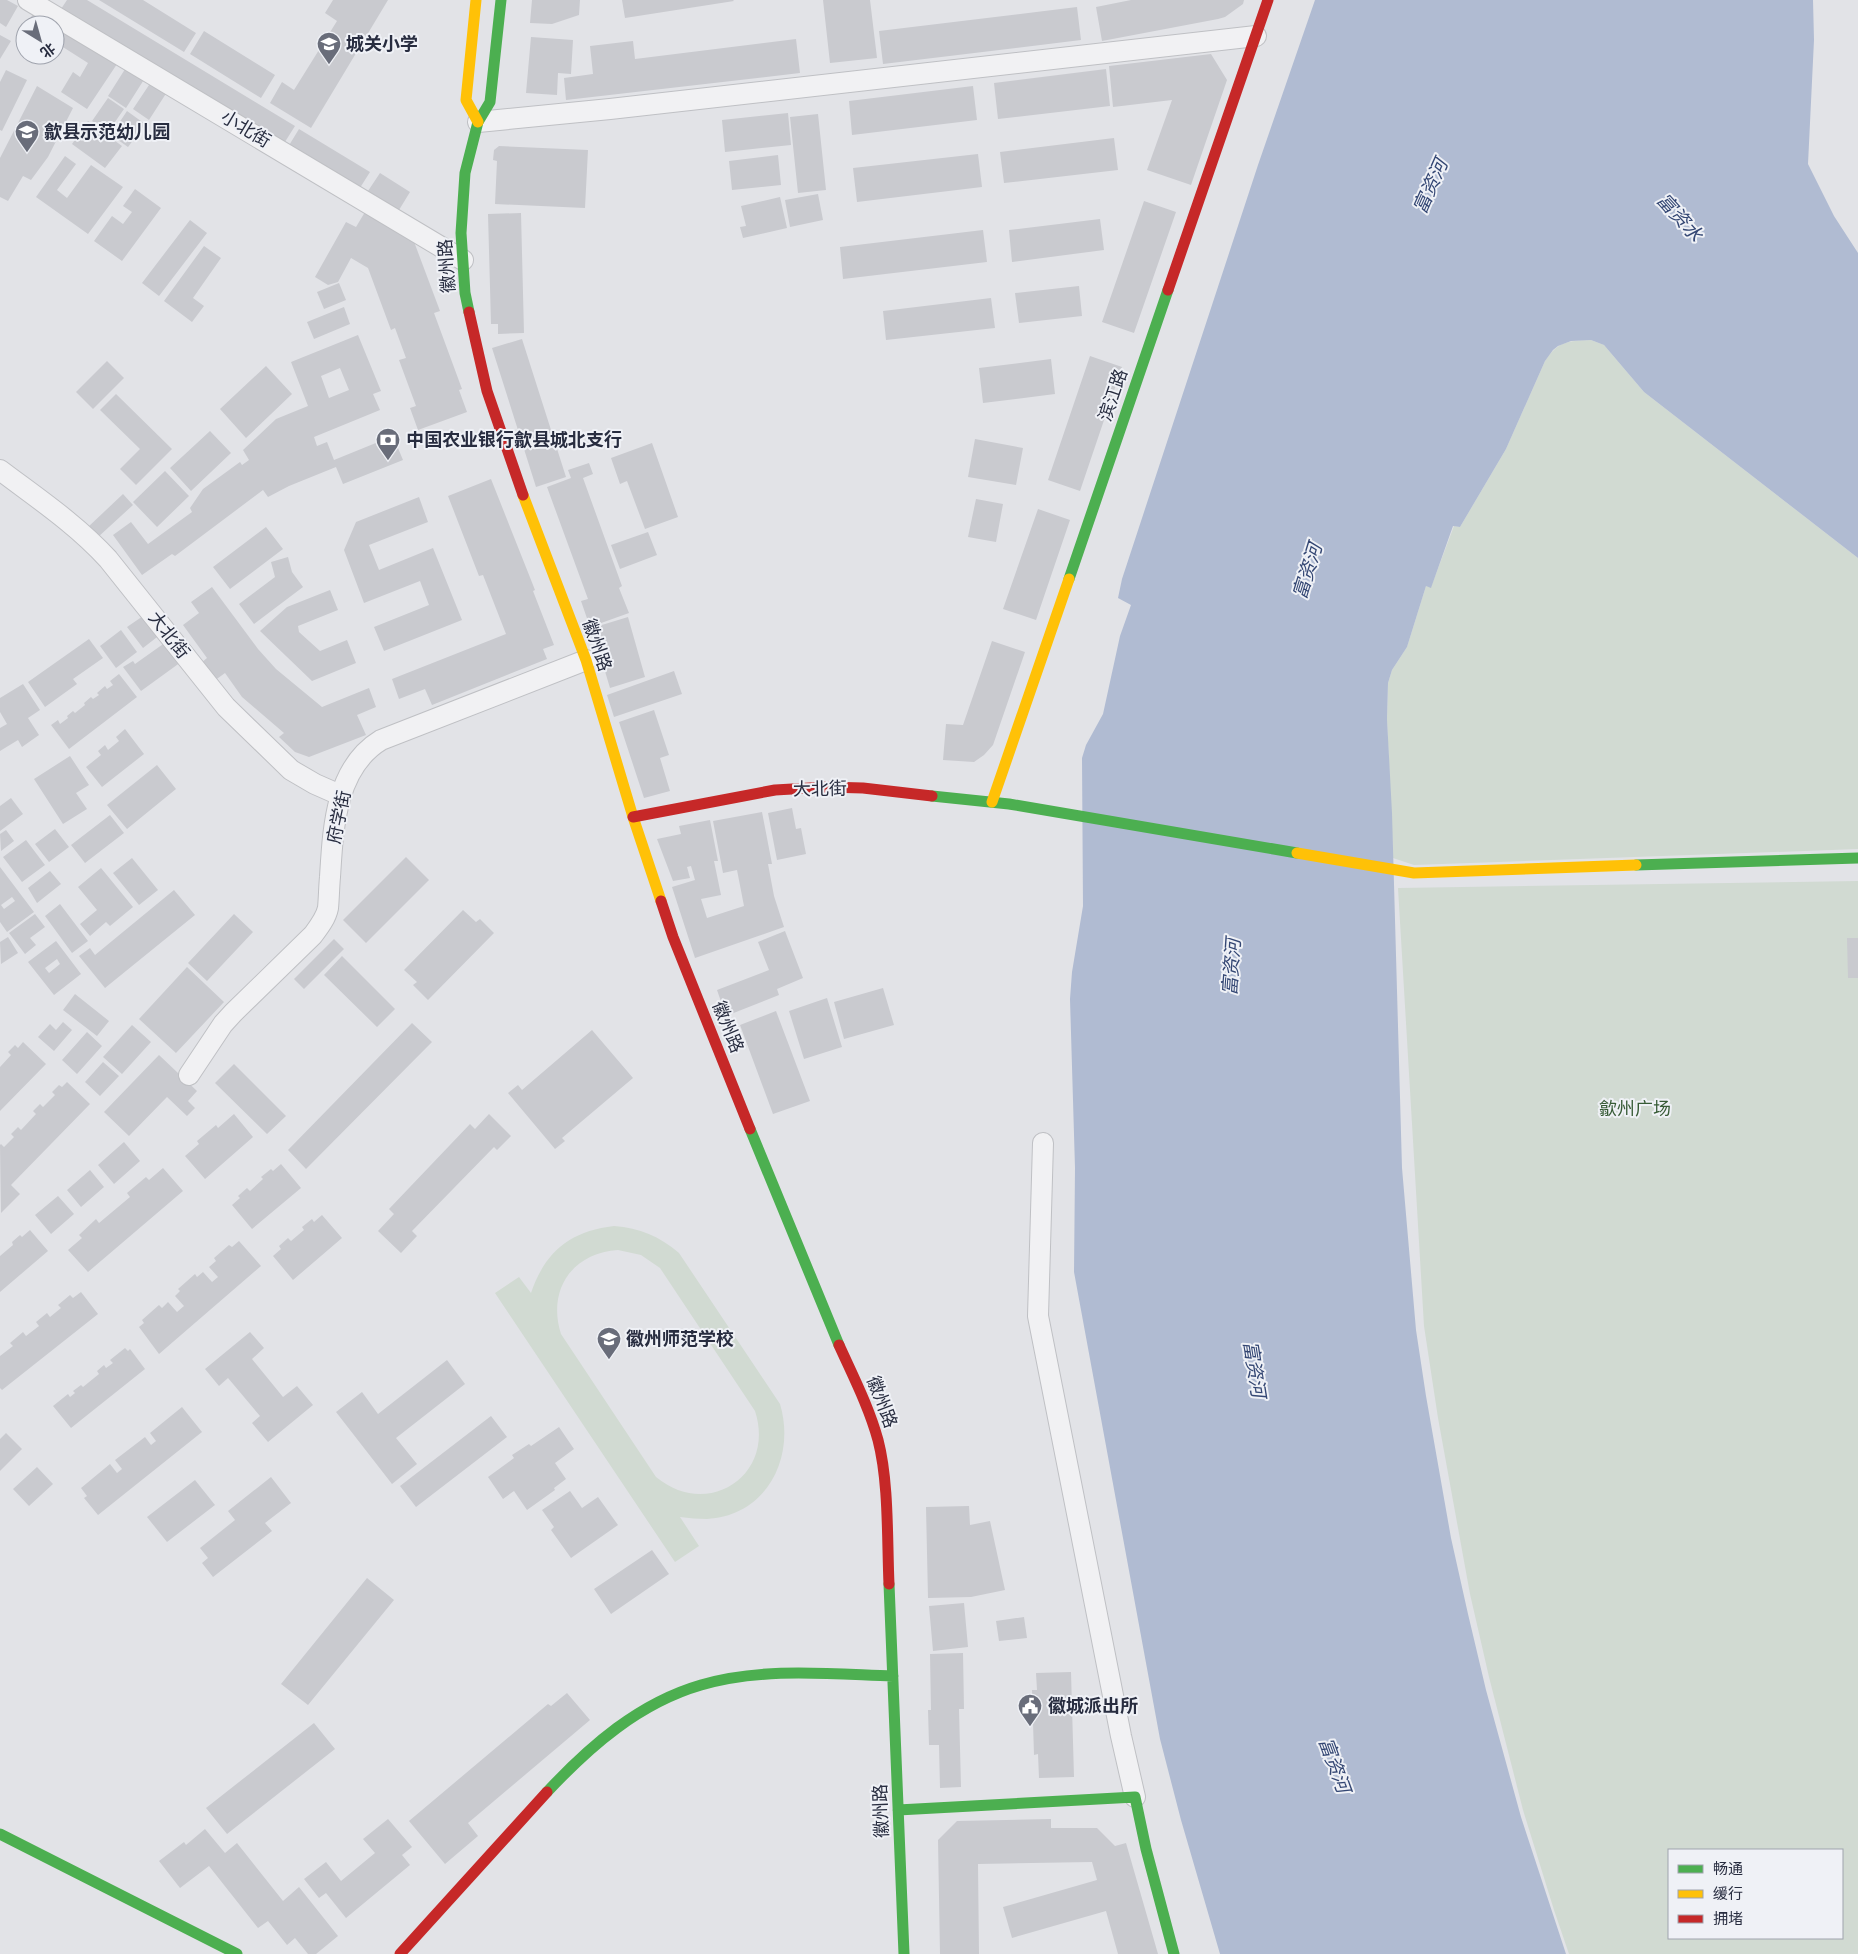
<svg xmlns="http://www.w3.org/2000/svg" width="1858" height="1954" viewBox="0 0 1858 1954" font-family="'Source Sans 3','Noto Sans SC',sans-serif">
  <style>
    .green { fill: #d1dad2; fill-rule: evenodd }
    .water { fill: #b0bbd2 }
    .building { fill: #c9cacf; fill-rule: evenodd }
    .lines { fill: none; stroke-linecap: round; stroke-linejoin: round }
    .street-casing { stroke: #bfc0c4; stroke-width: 22 }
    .street { stroke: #f1f1f3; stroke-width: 20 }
    .fast { stroke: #4caf50; stroke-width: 11 }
    .slow { stroke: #ffc107; stroke-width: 11 }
    .jam { stroke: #c62828; stroke-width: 11 }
    .labels { text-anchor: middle; stroke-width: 4; stroke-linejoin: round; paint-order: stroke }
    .poi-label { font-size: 18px; font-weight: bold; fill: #282d40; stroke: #eff1f6; text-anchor: start }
    .street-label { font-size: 18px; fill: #282d40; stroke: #eff1f6 }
    .park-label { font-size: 18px; fill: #375b36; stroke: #eff1f6 }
    .water-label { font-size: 19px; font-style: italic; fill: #334673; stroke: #eff1f6 }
  </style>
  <rect width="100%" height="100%" fill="#e2e3e7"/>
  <path class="green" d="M1591 340 1604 345 1644 392 1858 558V849L1414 865 1393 858 1387 719 1388 683 1392 670 1407 647 1426 586 1431 587 1454 526 1460 527 1506 449 1545 361C1558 341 1568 341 1591 340Z
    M1858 881V1954H1569L1554 1910 1523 1810 1489 1677 1470 1594 1438 1418 1424 1326 1398 888ZM1669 1850H1842V1938H1669Z
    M614 1226C640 1228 659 1236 679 1253L780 1404C796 1457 767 1516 707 1519 698 1519 689 1518 680 1517L699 1546 675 1562 495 1293 519 1277 531 1293C545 1252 570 1231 614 1226ZM618 1250 641 1255 660 1268 755 1411C776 1475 708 1520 656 1477L561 1334C547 1290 572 1253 618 1250Z"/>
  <path class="water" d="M1315 0H1813L1814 40 1808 164 1834 216 1858 253V558L1644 392 1604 345 1591 340 1571 341 1558 346 1553 350 1545 361 1506 449 1460 527 1453 526 1431 588 1426 586 1407 647 1392 670 1388 683 1387 719 1392 813 1402 1168 1416 1330 1426 1396 1451 1538 1468 1614 1486 1690 1521 1817 1566 1954H1220L1181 1820 1160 1739 1074 1272 1075 1168 1070 999 1072 972 1083 906 1082 758 1086 745 1103 714 1120 636 1131 605 1118 598 1122 579 1258 165Z"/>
  <path class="building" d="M0 0H7L18 6 6 27 0 23Z
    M67 0H87L295 126 283 145 61 9Z
    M99 0H143L196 33 184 52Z
    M333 0H388L311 128 270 103 282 82 294 90 337 21 325 13Z
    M532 0H580L579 15 552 24 530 23Z
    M622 0H733L734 1 625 18Z
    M823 0H870L877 58 830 63Z
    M1131 0H1244L1243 4 1225 17 1218 19 1102 41 1096 7Z
    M1077 7 1081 40 883 64 879 31Z
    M37 8 119 61 87 109 61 92 73 72 80 77 88 63 55 42V25H30L27 23Z
    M204 31 275 75 261 98 190 54Z
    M0 35 11 41 0 59Z
    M531 37 573 40 571 74 558 73 557 95 526 93Z
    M796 39 800 73 566 100 564 78 593 74 590 46 633 41 635 59Z
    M1211 54 1227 80 1191 185 1147 170 1172 100 1113 107 1109 66Z
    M127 66 145 78 126 108 108 96Z
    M1106 69 1110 106 998 119 994 83Z
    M6 70 27 80 2 131 0 130V82Z
    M151 82 167 92 149 120 133 109Z
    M37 86 73 108 48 157 31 180 23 176 8 201 0 197V158Z
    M973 86 977 120 852 135 849 101Z
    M108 98 124 109 108 132 92 121Z
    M127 111 145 124 128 147 111 135Z
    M788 113 791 145 725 152 722 120Z
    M818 114 826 190 798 193 790 117Z
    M88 121 122 146 105 168 72 144Z
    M299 129 370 172 358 191 288 147Z
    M1114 138 1118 170 1004 183 1000 152Z
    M499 146 588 150 585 208 495 204 497 161 493 160 494 150Z
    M978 154 982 187 857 202 853 168Z
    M778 155 781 185 732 190 729 161Z
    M65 156 76 164 57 190 67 198 91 165 123 187 88 234 36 197Z
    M380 173 410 192 399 210 368 191Z
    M135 189 161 208 122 261 94 241 112 216 123 224 132 212 123 206Z
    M818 194 823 220 790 227 785 200Z
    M780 197 787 228 743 238 740 227 746 226 741 206Z
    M1144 201 1176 212 1134 333 1102 322Z
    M365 212 413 239 440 311 434 313 462 389 459 390 467 412 418 430 410 408 416 406 399 360 406 358 395 328 391 330 368 268 351 258 338 282 328 285 315 277 346 222 356 227Z
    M521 213 524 333 498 334V324H491L488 214Z
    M1100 219 1104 250 1012 262 1009 230Z
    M190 220 207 233 159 296 142 283Z
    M983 230 987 262 843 279 840 247Z
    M204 246 221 258 193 298 204 306 192 322 164 301Z
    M339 283 346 300 324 309 317 292Z
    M1079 286 1082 316 1019 323 1015 293Z
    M991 298 995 328 886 340 883 311Z
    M344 307 350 324 314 339 307 322Z
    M358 335 381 391 373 394 380 410 314 437 317 446 327 442 334 460 393 436 403 460 343 484 336 467 289 486 268 497 263 490 175 556 172 554 142 575 113 535 131 522 148 544 192 512 190 508 203 489 240 462 242 465 249 460 243 450 276 419 308 406 291 362ZM340 368 349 390 329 398 321 376Z
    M522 339 566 477 536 487 492 348Z
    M1090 356 1122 367 1080 491 1048 480Z
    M1051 359 1055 394 983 403 979 368Z
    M107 361 124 378 93 409 76 392Z
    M266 366 292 394 246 438 220 409Z
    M116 394 172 449 136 485 120 469 140 449 100 410Z
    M210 431 231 453 191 491 170 468Z
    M975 439 1023 448 1016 485 968 477Z
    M652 443 678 517 645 529 627 481 620 484 611 458Z
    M589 463 593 474 583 478 622 586 619 588 629 613 590 627 581 601 588 599 547 487 571 478 568 470Z
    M165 471 189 496 157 527 133 502Z
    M491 479 535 590 533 591 554 645 543 649 547 659 432 705 425 689 399 699 392 679 506 634 483 575 479 576 448 496Z
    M123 494 133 505 97 538 87 528Z
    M419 497 428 522 369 545 379 570 433 548 462 620 384 651 374 627 429 605 420 581 364 603 344 550 356 522Z
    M976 499 1003 504 996 542 968 537Z
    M1038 509 1070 520 1036 620 1003 609Z
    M266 527 283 549 230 589 213 567Z
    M648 532 657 555 620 569 611 545Z
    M288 557 292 572 303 587 254 624 239 604 275 577 271 562Z
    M212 587 258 649 276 669 322 707 369 688 376 707 357 715 366 735 309 757 295 752 279 737 284 733 242 697 225 673 214 681 201 663 207 658 183 625 199 613 191 602Z
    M330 590 338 610 298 626 299 632 320 651 347 640 356 663 312 681 260 631 287 607Z
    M146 614 161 634 143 648 127 627Z
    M628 617 645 677 610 688 592 628Z
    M121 630 137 652 116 668 100 646Z
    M89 639 103 658 73 679 77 684 45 707 28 682Z
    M992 641 1025 652 993 745 984 755 974 762 943 760 946 724 963 725Z
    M166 642 181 662 141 691 123 667 133 661 135 664Z
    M674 671 682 694 614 717 607 695Z
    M119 674 137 697 69 749 51 725 58 720 60 724 68 718 67 716 73 711 75 713 85 705 84 703 91 697 93 699 99 695 97 693 105 686 107 689 113 685 110 681Z
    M23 684 40 710 28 718 39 735 22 747 18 740 0 751V728L7 724 0 712V698Z
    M654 710 669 755 660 758 670 791 644 798 619 722Z
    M125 729 144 754 102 787 86 767 101 755 98 751 105 745 108 750 119 741 116 737Z
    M70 756 89 785 76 793 87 809 63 824 34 779Z
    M157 765 176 789 127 829 107 805Z
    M11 798 23 814 0 831V806Z
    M792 808 796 829 801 828 806 854 777 860 768 813Z
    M762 812 772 864H768L774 896 784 927 695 958 672 887 695 880 691 866 687 867 690 878 673 881 657 839 681 834 679 826 710 820 718 861H714L721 895 701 899 707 918 744 906 737 870 723 873 713 821Z
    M110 815 124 833 85 863 71 845Z
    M55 829 69 847 49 862 35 844Z
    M6 830 14 841 1 851 0 834Z
    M26 840 45 865 22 882 3 857Z
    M406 857 429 880 366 943 343 920Z
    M132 858 158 890 139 905 113 873Z
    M0 867 34 912 7 932 0 922ZM12 897 15 901 4 909 1 905Z
    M101 868 133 907 110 926 106 922 90 936 80 924 97 910 78 887Z
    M50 871 61 884 37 903 28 888Z
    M174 890 195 915 105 988 79 956 90 948 95 955Z
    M60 904 88 941 72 953 45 916Z
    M463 910 476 922 480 919 494 933 428 1000 413 985 417 982 404 970Z
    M35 914 45 927 30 938 36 945 25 954 9 933Z
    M234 914 253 932 207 981 188 963Z
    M785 931 803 978 777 989 779 995 726 1016 717 990 769 970 758 942Z
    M8 937 18 953 1 964 0 942Z
    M1847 938H1858V978H1848Z
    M334 939 344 949 304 989 294 979Z
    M56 941 81 974 54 995 28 962ZM57 959 60 964 49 973 45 968Z
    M342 956 395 1009 377 1027 324 975Z
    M187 967 224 1002 176 1053 139 1019Z
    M883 988 894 1025 844 1039 834 1002Z
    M75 994 109 1021 97 1036 63 1010Z
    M827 998 842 1047 804 1059 789 1011Z
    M776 1011 810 1101 773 1114 740 1025Z
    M63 1022 72 1030 54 1051 38 1037 50 1024 56 1030Z
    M412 1023 432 1042 306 1169 288 1150Z
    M132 1025 151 1042 122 1074 103 1057Z
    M592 1030 633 1078 562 1138 565 1141 555 1149 508 1093 518 1085 522 1090Z
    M87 1032 102 1046 77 1074 62 1060Z
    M23 1042 46 1064 0 1111V1067L11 1055 8 1052 15 1045 18 1048Z
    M159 1055 197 1091 188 1101 195 1108 187 1116 167 1097 129 1136 104 1112Z
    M103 1062 119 1076 100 1096 85 1082Z
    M234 1064 286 1116 267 1134 215 1083Z
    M67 1082 90 1104 11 1185 20 1194 1 1213 0 1145 1 1144 4 1147 14 1137 11 1134 18 1127 21 1130 36 1114 33 1111 40 1104 43 1107 55 1095 52 1092 59 1085 62 1087Z
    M234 1114 253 1137 205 1179 185 1156 199 1144 197 1141 216 1125 218 1128Z
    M489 1114 511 1136 497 1150 494 1147 412 1231 417 1236 401 1253 378 1231 394 1214 389 1209 470 1124 475 1129Z
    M124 1142 140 1161 114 1184 98 1165Z
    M281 1164 301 1188 252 1229 232 1205 240 1198 238 1196 247 1188 250 1191 263 1179 261 1177 271 1169 273 1171Z
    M163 1168 183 1191 88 1272 68 1250 82 1238 79 1235 96 1219 99 1223 130 1197 127 1193 146 1177 149 1180Z
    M90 1170 104 1187 81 1207 67 1190Z
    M58 1196 74 1214 51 1234 35 1215Z
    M322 1215 342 1238 293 1280 273 1256 281 1249 279 1246 288 1238 291 1241 304 1230 302 1227 312 1219 314 1222Z
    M30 1230 48 1251 0 1292V1256L13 1245 12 1242 20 1235 22 1237Z
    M239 1241 261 1266 159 1354 139 1327 144 1323 142 1320 159 1305 162 1308 168 1302 177 1312 184 1306 175 1296 180 1291 178 1289 195 1274 197 1277 203 1272 212 1282 218 1277 209 1267 216 1261 214 1258 229 1245 232 1247Z
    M81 1292 98 1314 2 1390 0 1388V1356L13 1346 10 1343 23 1332 26 1336 39 1326 36 1322 47 1313 50 1317 61 1308 58 1305 70 1295 73 1298Z
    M250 1332 264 1348 252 1359 283 1397 297 1386 313 1405 268 1442 252 1423 260 1416 228 1378 219 1386 205 1369Z
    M125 1348 128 1351 130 1349 145 1369 71 1428 53 1406 68 1394 70 1397 75 1393 73 1391 81 1385 83 1387 99 1374 97 1371 104 1365 106 1368 113 1363 110 1360Z
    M447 1360 465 1384 396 1438 417 1464 392 1484 336 1412 362 1392 378 1414Z
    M182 1407 202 1432 98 1515 84 1498 87 1496 81 1488 110 1464 117 1473 122 1469 115 1460 145 1437 151 1445 156 1441 150 1433Z
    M491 1416 507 1437 416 1507 400 1486Z
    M559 1427 574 1449 555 1463 566 1479 554 1488 555 1490 527 1510 514 1491 503 1499 488 1477 514 1458 512 1455 529 1444 531 1446Z
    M6 1433 22 1449 0 1471V1439Z
    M37 1467 53 1484 29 1506 13 1489Z
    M271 1477 291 1503 265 1523 272 1531 213 1577 202 1563 208 1558 200 1548 235 1520 228 1511Z
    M195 1480 215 1505 167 1542 147 1517Z
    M570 1491 582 1508 598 1497 618 1525 571 1558 551 1530 554 1527 542 1510Z
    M969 1506 970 1525 990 1521 1005 1590 971 1597 928 1598 926 1507Z
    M652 1550 669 1574 611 1614 594 1589Z
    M367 1578 394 1600 308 1705 281 1684Z
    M964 1603 968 1647 933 1651 929 1606Z
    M1024 1617 1027 1638 999 1641 996 1621Z
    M963 1653 964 1709H959L961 1787 940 1788 939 1745H929L928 1710H931L930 1654Z
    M1071 1672 1074 1777 1039 1778 1038 1754 1034 1755 1032 1690H1037L1036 1673Z
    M567 1693 590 1720 468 1823 478 1836 445 1864 409 1821 548 1704 551 1706Z
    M314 1723 335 1749 227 1834 206 1808Z
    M388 1819 412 1847 402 1855 410 1865 346 1918 326 1893 319 1898 304 1879 326 1862 341 1881 375 1853 363 1839Z
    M1051 1819V1828H1097L1115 1846 1126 1843 1158 1954H1118L1106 1911 1012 1938 1003 1907 1097 1880 1092 1862 978 1864 979 1954H940L938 1840 957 1821Z
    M205 1829 225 1853 237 1843 283 1901 299 1887 338 1936 316 1954H308L295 1938 287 1945 268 1921 258 1928 209 1866 180 1888 159 1861 184 1842 186 1845Z"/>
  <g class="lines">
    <defs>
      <path id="street" d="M28 0 463 260
        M478 122 610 109 1256 36
        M0 470C37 498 76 524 108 559L226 707 291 770 315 784 340 795
        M189 1075 223 1024 233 1013 313 935C319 927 326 918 328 908 329 898 329 887 330 877 333 829 335 768 381 740L586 660
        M1043 1143 1038 1316 1121 1736 1135 1797"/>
    </defs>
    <use href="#street" class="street-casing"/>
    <use href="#street" class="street"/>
    <path class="fast" d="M469 312 465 293 461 233 465 173 478 122 490 102 501 0
      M1069 579 1168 290
      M932 796 1009 804 1297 853
      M1636 865 1858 858
      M750 1129 839 1345
      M889 1584 904 1954
      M547 1792C590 1746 639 1703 701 1685 762 1667 830 1674 893 1676
      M898 1810 1135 1797 1146 1849 1174 1954
      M0 1834 237 1954"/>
    <path class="slow" d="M476 0 466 100 478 122
      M523 495 586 660 633 817 661 901
      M992 802 1069 579
      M1297 853 1414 873 1636 865"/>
    <path class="jam" d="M1168 290 1268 0
      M469 312 487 391 523 495
      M633 817 775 790 827 787 863 788 932 796
      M661 901 673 937 750 1129
      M839 1345C853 1376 869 1407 878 1440 889 1482 887 1540 889 1584
      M400 1954 547 1792"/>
  </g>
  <defs>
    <symbol id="school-pin" viewBox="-11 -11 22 30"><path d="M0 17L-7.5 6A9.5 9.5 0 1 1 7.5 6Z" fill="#696d7a" stroke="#eff1f6"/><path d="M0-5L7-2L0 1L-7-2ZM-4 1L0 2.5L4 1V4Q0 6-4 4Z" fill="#fff"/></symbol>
    <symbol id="bank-pin" viewBox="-11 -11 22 30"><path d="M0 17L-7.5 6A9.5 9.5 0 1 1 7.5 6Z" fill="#696d7a" stroke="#eff1f6"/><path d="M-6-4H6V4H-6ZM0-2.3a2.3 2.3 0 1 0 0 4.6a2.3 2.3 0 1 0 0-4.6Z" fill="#fff"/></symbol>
    <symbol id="civic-pin" viewBox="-11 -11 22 30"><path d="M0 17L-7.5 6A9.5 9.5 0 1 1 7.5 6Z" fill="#696d7a" stroke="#eff1f6"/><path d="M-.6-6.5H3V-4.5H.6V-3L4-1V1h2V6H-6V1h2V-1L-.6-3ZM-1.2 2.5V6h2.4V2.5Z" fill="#fff"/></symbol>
  </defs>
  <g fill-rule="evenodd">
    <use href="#school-pin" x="315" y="30" width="28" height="38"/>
    <use href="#school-pin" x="13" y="118" width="28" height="38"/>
    <use href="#bank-pin" x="374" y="426" width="28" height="38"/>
    <use href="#school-pin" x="595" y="1325" width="28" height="38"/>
    <use href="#civic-pin" x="1016" y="1692" width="28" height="38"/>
  </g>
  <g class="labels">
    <g class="poi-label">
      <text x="346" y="50">城关小学</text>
      <text x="44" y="138">歙县示范幼儿园</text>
      <text x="406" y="446">中国农业银行歙县城北支行</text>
      <text x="626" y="1345">徽州师范学校</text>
      <text x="1048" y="1712">徽城派出所</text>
    </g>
    <g class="street-label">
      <text transform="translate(246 129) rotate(31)" y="6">小北街</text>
      <text transform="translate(447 266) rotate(-94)" y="6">徽州路</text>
      <text transform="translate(1113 395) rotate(-71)" y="6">滨江路</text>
      <text transform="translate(169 635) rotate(52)" y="6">大北街</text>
      <text transform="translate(597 645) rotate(71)" y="6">徽州路</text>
      <text transform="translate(820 789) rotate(-1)" y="6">大北街</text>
      <text transform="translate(339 817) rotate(-78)" y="6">府学街</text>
      <text transform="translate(728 1027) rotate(68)" y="6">徽州路</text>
      <text transform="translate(882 1402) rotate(69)" y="6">徽州路</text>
      <text transform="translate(881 1811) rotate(-92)" y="6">徽州路</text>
    </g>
    <g class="park-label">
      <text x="1635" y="1115">歙州广场</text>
    </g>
    <g class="water-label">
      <text transform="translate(1430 186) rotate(-66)" y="7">富资河</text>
      <text transform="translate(1680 217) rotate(48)" y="7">富资水</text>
      <text transform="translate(1307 571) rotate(-73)" y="7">富资河</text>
      <text transform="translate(1231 967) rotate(-86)" y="7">富资河</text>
      <text transform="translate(1255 1369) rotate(81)" y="7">富资河</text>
      <text transform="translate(1335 1765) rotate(70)" y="7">富资河</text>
    </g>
  </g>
  <rect x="1668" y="1849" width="175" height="90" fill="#eff1f6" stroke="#9fa3ad"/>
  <rect x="1678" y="1865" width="25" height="8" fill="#4caf50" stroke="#9fa3ad"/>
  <text x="1713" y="1874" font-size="15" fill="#282d40">畅通</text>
  <rect x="1678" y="1890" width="25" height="8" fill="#ffc107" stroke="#9fa3ad"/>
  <text x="1713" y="1899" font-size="15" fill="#282d40">缓行</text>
  <rect x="1678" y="1915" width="25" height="8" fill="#c62828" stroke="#9fa3ad"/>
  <text x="1713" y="1924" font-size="15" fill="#282d40">拥堵</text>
  <g transform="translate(40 40) rotate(143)"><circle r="24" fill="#eff1f6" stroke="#9fa3ad"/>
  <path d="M0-4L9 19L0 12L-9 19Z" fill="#696d7a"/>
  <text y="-8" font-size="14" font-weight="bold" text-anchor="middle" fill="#282d40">北</text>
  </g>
</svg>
